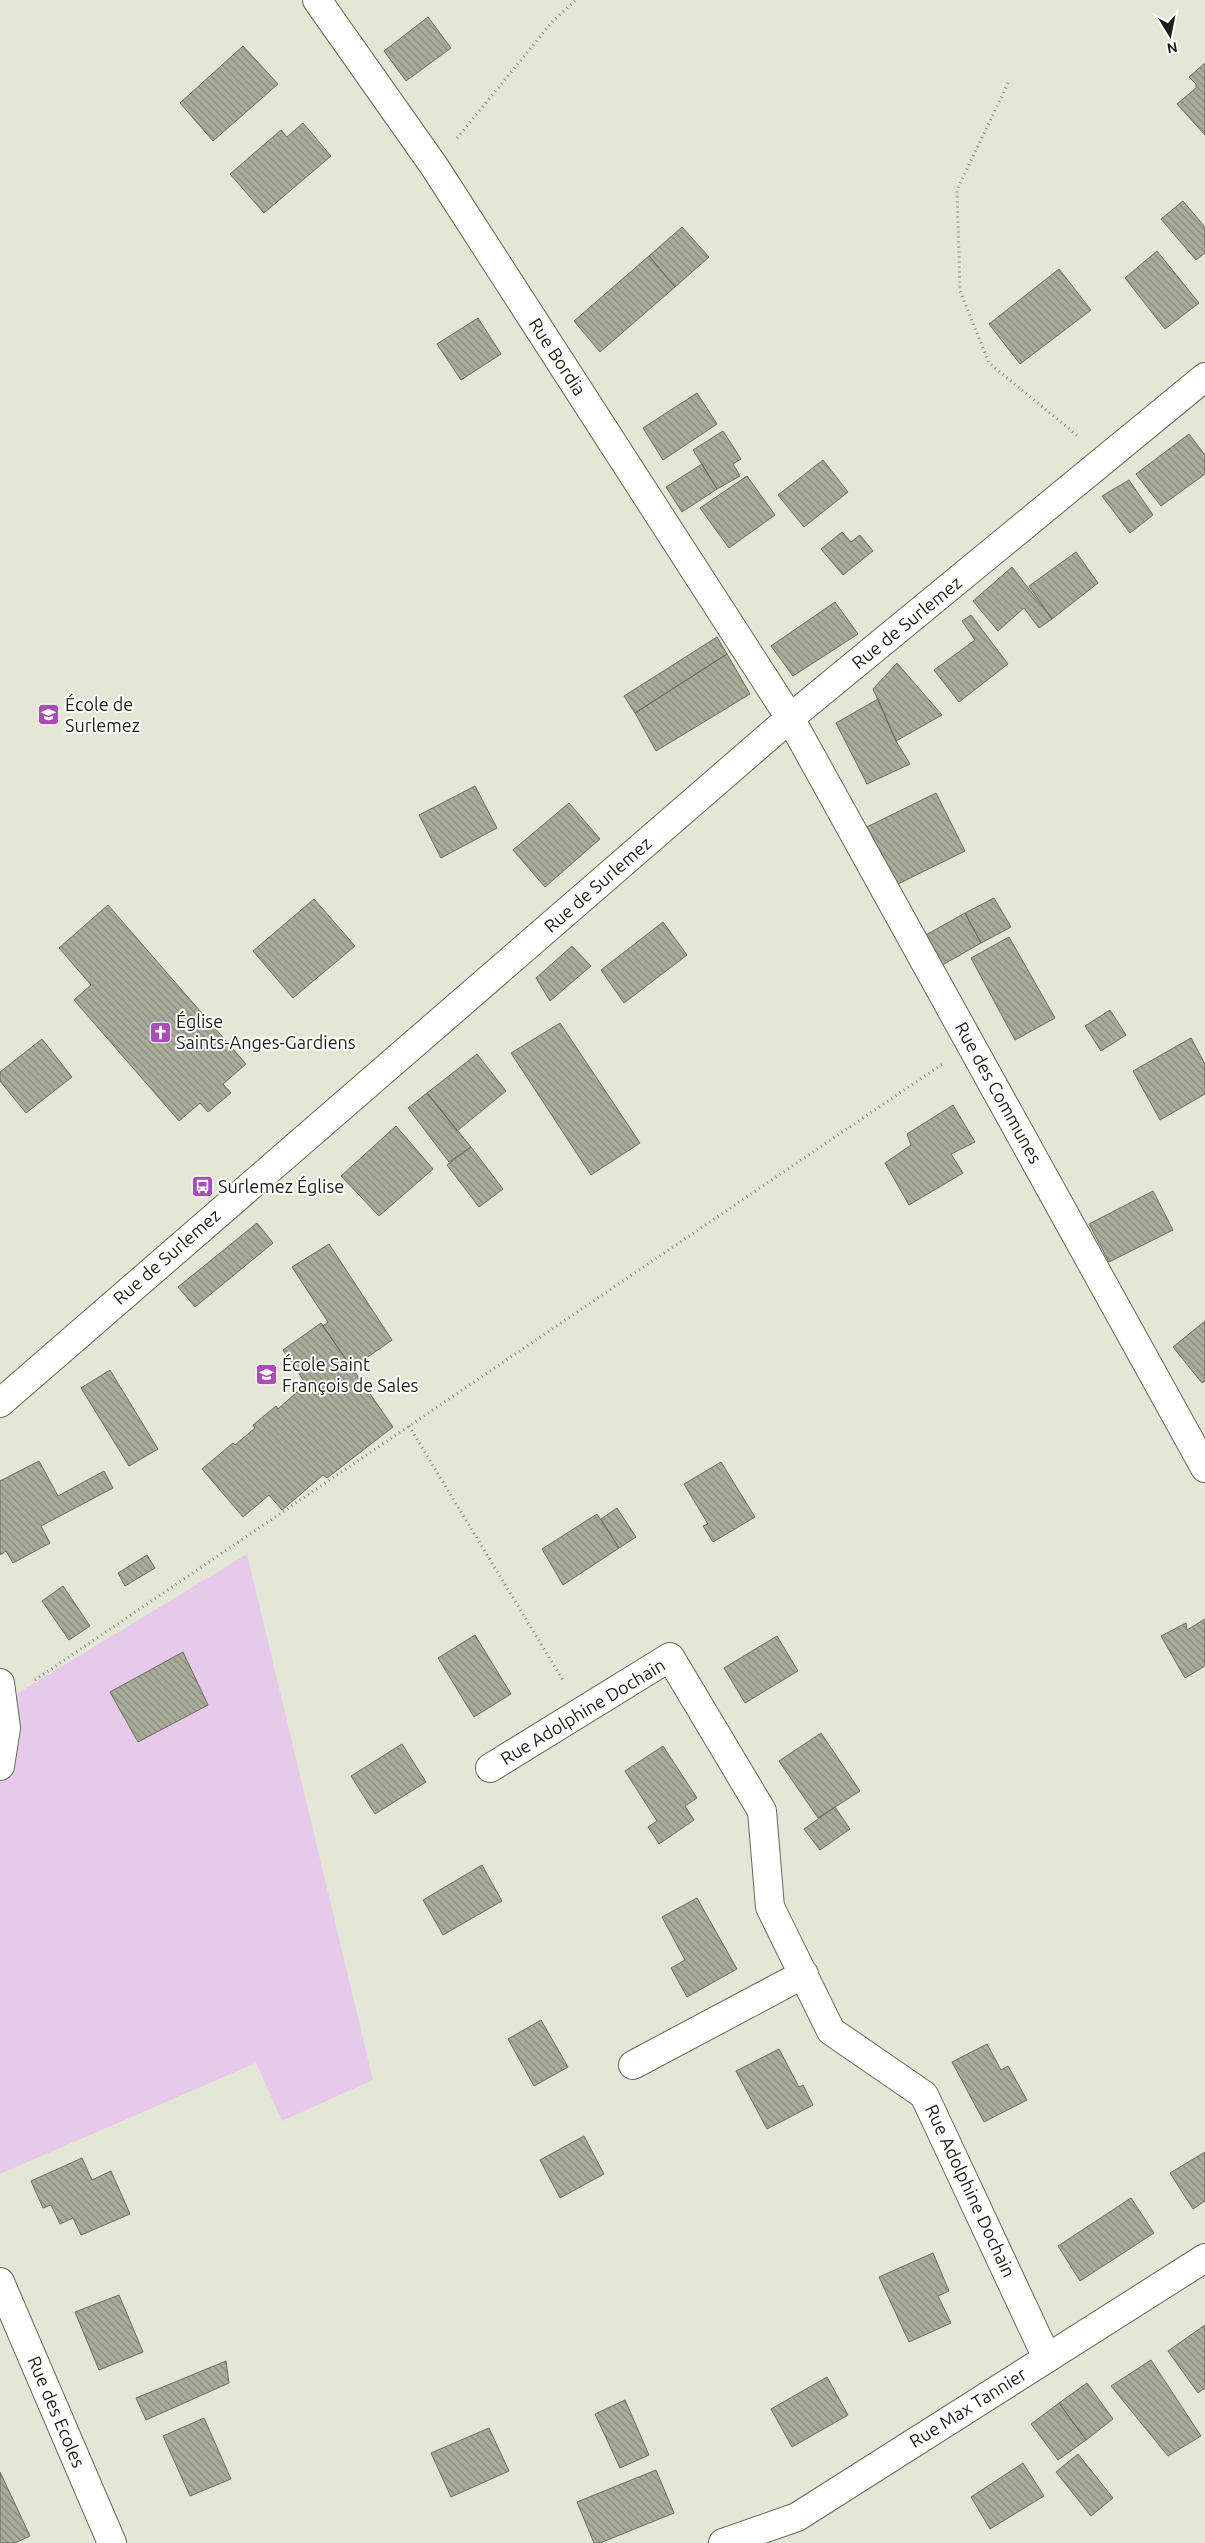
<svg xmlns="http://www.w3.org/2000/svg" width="1205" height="2543" viewBox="0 0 1205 2543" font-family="Ubuntu,sans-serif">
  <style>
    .grass { fill: #e7caeb }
    .building { fill: url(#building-back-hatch); stroke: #6b6d5e }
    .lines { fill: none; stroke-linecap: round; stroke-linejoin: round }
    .street-casing { stroke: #656858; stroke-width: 30 }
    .secondary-casing { stroke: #656858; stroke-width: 30 }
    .path { stroke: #84867a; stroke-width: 3; stroke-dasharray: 1 4; stroke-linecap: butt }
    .street { stroke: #fff; stroke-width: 28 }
    .secondary { stroke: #fff; stroke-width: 28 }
    .labels { text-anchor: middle; stroke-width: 4; stroke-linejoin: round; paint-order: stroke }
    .street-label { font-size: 18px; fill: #1d1e18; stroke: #fff }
    .poi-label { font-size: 18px; fill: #1d1e18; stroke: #fff; text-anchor: start }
  </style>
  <defs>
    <pattern id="building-back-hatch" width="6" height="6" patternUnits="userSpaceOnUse" patternTransform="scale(1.25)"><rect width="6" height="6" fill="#a9ab9b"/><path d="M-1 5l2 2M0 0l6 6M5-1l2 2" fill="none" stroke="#898b7d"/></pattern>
  </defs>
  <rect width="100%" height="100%" fill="#e4e7d5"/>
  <path class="grass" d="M247 1554 373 2080 282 2121 256 2063 0 2174V1766L3 1702Z"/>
  <path class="building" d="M428 17 451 48 406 81 384 51Z
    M243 46 278 84 213 141 180 103Z
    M1205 63V135L1177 104 1196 88V84L1189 77Z
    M303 123 331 156 264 213 230 174 281 130 287 137Z
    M1183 201 1205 227V253L1196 260 1161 219Z
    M682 227 709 257 675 287 649 256Z
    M1157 251 1199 303 1165 329 1125 278Z
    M649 256 675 287 600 352 574 321Z
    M1059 269 1091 310 1020 364 989 324Z
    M478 318 501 354 461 380 437 344Z
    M697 393 717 424 663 460 643 428Z
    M723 431 741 459 733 464 740 476 717 489 693 450Z
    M1189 434 1205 455V474L1161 506 1136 474Z
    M823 460 848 492 804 527 778 495Z
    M702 464 717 489 682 512 666 487Z
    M747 476 775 515 729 548 700 508Z
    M1129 480 1153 515 1130 533 1102 496Z
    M842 532 851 542 860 535 873 551 843 575 821 549Z
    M1076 552 1098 583 1052 619 1029 586Z
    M1012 567 1052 619 1039 628 1024 608 998 631 973 601Z
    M835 602 858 634 793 676 771 646Z
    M971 615 1008 664 959 702 934 670 975 640 962 621Z
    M717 637 727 654 635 713 624 696Z
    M727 654 750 694 656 751 635 713Z
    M897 663 942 715 896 741 873 689Z
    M878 699 896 741 910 764 867 784 836 723Z
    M475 786 497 828 441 858 419 815Z
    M936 793 965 851 896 885 867 827Z
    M569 803 600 839 545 887 513 850Z
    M994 898 1011 927 981 943 965 913Z
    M314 899 355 946 293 998 253 951Z
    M108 905 246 1064 223 1084 231 1093 208 1112 200 1103 179 1121 74 1000 91 985 59 948Z
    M965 913 981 943 939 967 924 936Z
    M663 922 687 955 624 1003 601 970Z
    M1009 937 1055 1018 1015 1040 971 958Z
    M572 946 591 966 550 1001 536 978Z
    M1110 1010 1126 1035 1101 1051 1085 1026Z
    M560 1023 640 1143 591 1175 511 1053Z
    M1191 1038 1205 1064V1094L1160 1120 1133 1071Z
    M42 1039 72 1077 26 1113 0 1081V1072Z
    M477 1054 506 1091 457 1131 427 1093Z
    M427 1093 471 1147 449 1162 408 1108Z
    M953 1105 975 1142 951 1154 963 1173 909 1205 885 1163 911 1145 907 1134Z
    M396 1126 433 1169 379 1216 341 1176Z
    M471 1147 503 1189 479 1207 447 1165Z
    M1153 1191 1173 1230 1109 1262 1089 1224Z
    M257 1223 273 1243 195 1307 178 1287Z
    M329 1244 392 1340 352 1368 323 1326 328 1322 292 1267Z
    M1205 1321V1381L1202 1383 1173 1347Z
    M321 1323 393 1427 327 1478 323 1475 282 1510 269 1495 243 1517 202 1469 233 1443 235 1445 255 1428 253 1425 276 1406 278 1409 306 1384 283 1350Z
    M110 1370 158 1449 129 1466 81 1388Z
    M39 1461 58 1496 104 1471 113 1488 41 1526 50 1543 13 1563 6 1551 0 1555V1481Z
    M721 1462 755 1517 713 1542 703 1526 708 1524 684 1484Z
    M617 1508 636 1537 619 1548 601 1519Z
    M597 1514 619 1548 563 1585 542 1549Z
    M147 1555 155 1568 125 1586 118 1573Z
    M63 1586 90 1626 69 1640 42 1601Z
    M1205 1619V1666L1185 1678 1161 1636 1186 1623 1187 1630Z
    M475 1635 511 1694 474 1717 438 1658Z
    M777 1636 798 1671 745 1703 724 1668Z
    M183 1652 208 1705 138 1742 110 1692Z
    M821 1733 860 1791 818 1818 779 1761Z
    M402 1744 426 1782 375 1814 351 1776Z
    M663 1746 697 1798 685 1806 694 1820 659 1844 648 1827 657 1821 625 1771Z
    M835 1807 850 1829 820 1850 804 1829Z
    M482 1865 502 1901 443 1935 423 1900Z
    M697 1898 737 1969 687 1997 671 1968 685 1960 662 1917Z
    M541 2020 568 2067 534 2086 508 2039Z
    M987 2044 1001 2070 1008 2066 1027 2100 984 2122 952 2062Z
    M779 2049 799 2087 803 2085 813 2105 767 2129 736 2071Z
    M584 2136 604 2174 560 2198 540 2160Z
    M1205 2152V2201L1193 2209 1170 2173Z
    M82 2158 92 2180 111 2171 130 2214 81 2235 73 2218 60 2224 51 2205 43 2208 31 2181Z
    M1131 2198 1154 2233 1080 2281 1058 2246Z
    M933 2253 949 2291 938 2296 951 2323 909 2342 879 2277Z
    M119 2295 143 2352 99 2370 75 2312Z
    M1205 2325V2388L1198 2393 1168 2351Z
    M1151 2360 1201 2436 1168 2456 1111 2386Z
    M226 2361 229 2383 146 2420 136 2398Z
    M827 2377 848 2415 792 2447 771 2409Z
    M1087 2383 1113 2419 1086 2440 1059 2403Z
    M625 2400 649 2455 620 2468 595 2414Z
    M1059 2403 1086 2440 1058 2460 1031 2424Z
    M204 2418 231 2479 190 2496 163 2436Z
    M489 2428 509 2471 451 2497 431 2453Z
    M1078 2454 1113 2498 1091 2516 1056 2472Z
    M1023 2463 1044 2496 990 2529 971 2497Z
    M656 2470 674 2513 600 2543H594L577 2502Z
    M0 2472 30 2536 15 2543H0Z"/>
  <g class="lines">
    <defs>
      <path id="street" d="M317 0 434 166 790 718 1205 1468
        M490 1768 670 1657 762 1811 770 1907 831 2031 924 2095 1047 2358
        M633 2065 804 1974"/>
      <path id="secondary" d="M0 1403 790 718 1205 377
        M0 1683 6 1728 0 1766
        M0 2282 112 2543
        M723 2543 797 2517 1205 2258"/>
    </defs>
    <use href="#street" class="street-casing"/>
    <use href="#secondary" class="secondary-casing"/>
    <path class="path" d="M1008 83 957 190 960 291 989 363 1078 436
      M457 138 553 21 576 0
      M409 1426 564 1682
      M35 1680 944 1063"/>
    <use href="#street" class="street"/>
    <use href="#secondary" class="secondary"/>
  </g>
  <defs>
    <symbol id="school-square" viewBox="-11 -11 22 22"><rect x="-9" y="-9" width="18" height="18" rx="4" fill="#a94cb6" stroke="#fff"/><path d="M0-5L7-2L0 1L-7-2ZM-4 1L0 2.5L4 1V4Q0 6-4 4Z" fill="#fff"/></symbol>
    <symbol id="church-square" viewBox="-11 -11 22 22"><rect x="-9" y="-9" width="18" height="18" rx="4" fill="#a94cb6" stroke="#fff"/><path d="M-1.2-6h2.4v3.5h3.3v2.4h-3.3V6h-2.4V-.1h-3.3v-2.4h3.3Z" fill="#fff"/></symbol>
    <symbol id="bus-square" viewBox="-11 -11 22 22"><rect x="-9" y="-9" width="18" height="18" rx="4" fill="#a94cb6" stroke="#fff"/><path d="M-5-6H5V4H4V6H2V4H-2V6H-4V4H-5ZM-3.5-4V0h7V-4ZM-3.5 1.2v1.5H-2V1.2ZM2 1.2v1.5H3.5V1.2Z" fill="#fff"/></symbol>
  </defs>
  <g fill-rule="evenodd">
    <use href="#school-square" x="36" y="702" width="25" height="25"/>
    <use href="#church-square" x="148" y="1020" width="25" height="25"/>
    <use href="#bus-square" x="190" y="1174" width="25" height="25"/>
    <use href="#school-square" x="254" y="1362" width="25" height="25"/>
  </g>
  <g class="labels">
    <g class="street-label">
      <text transform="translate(557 357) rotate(57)" y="6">Rue Bordia</text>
      <text transform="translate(907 623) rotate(-39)" y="6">Rue de Surlemez</text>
      <text transform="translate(598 885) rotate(-41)" y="6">Rue de Surlemez</text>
      <text transform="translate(998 1093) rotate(61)" y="6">Rue des Communes</text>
      <text transform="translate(167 1257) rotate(-41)" y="6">Rue de Surlemez</text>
      <text transform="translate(583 1712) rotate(-31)" y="6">Rue Adolphine Dochain</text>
      <text transform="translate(970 2191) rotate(65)" y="6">Rue Adolphine Dochain</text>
      <text transform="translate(968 2408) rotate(-32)" y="6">Rue Max Tannier</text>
      <text transform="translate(56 2412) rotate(67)" y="6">Rue des Ecoles</text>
    </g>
    <g class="poi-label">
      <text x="65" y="711">École de<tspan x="65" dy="21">Surlemez</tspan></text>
      <text x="176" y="1028">Église<tspan x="176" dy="21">Saints-Anges-Gardiens</tspan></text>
      <text x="218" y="1193">Surlemez Église</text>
      <text x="282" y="1371">École Saint<tspan x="282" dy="21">François de Sales</tspan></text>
    </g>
  </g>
  <g transform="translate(1170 35) rotate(170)" stroke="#ffffff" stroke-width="4" paint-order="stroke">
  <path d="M0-4L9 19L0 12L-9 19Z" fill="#1d1e18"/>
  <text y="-8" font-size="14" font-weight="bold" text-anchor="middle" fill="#1d1e18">N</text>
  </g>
</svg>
